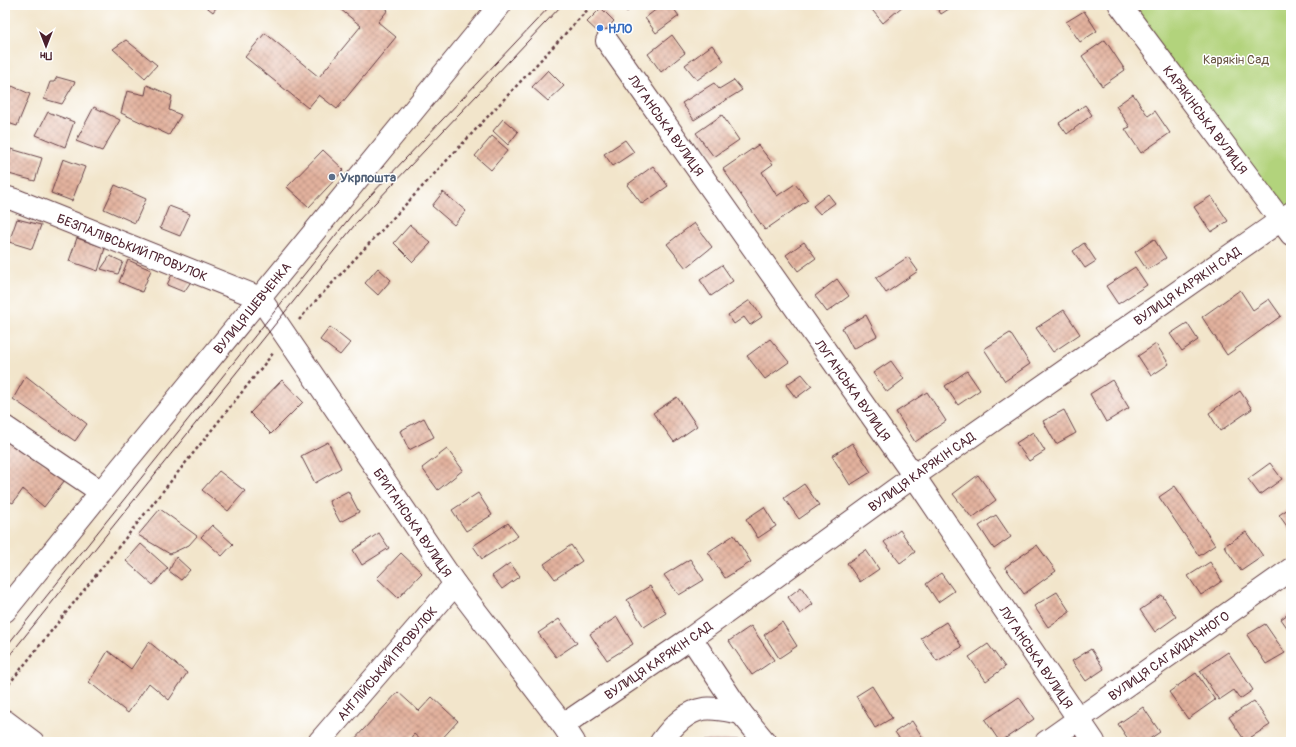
<svg xmlns="http://www.w3.org/2000/svg" width="1296" height="747" viewBox="0 0 1296 747" font-family="Pangolin,sans-serif">
  <style>
    .park { fill: #b2d37b; stroke: #7e7953 }
    .building { fill: url(#building-cross-hatch) }
    .lines { fill: none; stroke-linecap: round; stroke-linejoin: round }
    .minor-casing { stroke: #633d43; stroke-width: 24 }
    .major-casing { stroke: #633d43; stroke-width: 24 }
    .path { stroke: #633d43; stroke-width: 2.5; stroke-dasharray: 3 3; stroke-linecap: butt }
    .minor { stroke: #fff; stroke-width: 22 }
    .major { stroke: #fff; stroke-width: 22 }
    .tram { stroke: #4a1f2b; stroke-width: 1 }
    .shop-dot { fill: #3f7fe0; stroke: #fff; stroke-width: 1.5 }
    .service-dot { fill: #5c6f8a; stroke: #fff; stroke-width: 1.5 }
    .labels { text-anchor: middle; stroke-width: 3; stroke-linejoin: round; paint-order: stroke }
    .shop-label { font-size: 13px; font-weight: bold; fill: #366cbe; stroke: #fff; text-anchor: start }
    .park-label { font-size: 13px; fill: #695543; stroke: #fff }
    .street-label { font-size: 13px; fill: #4a1f2b; stroke: #fff }
    .service-label { font-size: 13px; font-weight: bold; fill: #4e5e75; stroke: #fff; text-anchor: start }
  </style>
  <defs>
    <pattern id="building-cross-hatch" width="8" height="8" patternUnits="userSpaceOnUse"><rect width="8" height="8" fill="#e3b29e"/><path d="M0 0l8 8M0 8l8-8" fill="none" stroke="#ba9081"/></pattern>
  </defs>
  <rect width="100%" height="100%" fill="#fff"/>
  <filter id="ink" filterUnits="userSpaceOnUse"><feTurbulence type="fractalNoise" baseFrequency=".025" numOctaves="2"/><feDisplacementMap in="SourceGraphic" scale="8" xChannelSelector="R" yChannelSelector="G"/><feConvolveMatrix kernelMatrix="1 2 1 2 8 2 1 2 1" color-interpolation-filters="sRGB"/></filter>
  <filter id="wash" filterUnits="userSpaceOnUse"><feTurbulence type="fractalNoise" baseFrequency=".012" numOctaves="4" result="noise"/><feDisplacementMap in="SourceGraphic" scale="16" xChannelSelector="R" yChannelSelector="G"/><feGaussianBlur stdDeviation="0.9" result="paint"/><feColorMatrix in="noise" values="0 0 0 0 0 0 0 0 0 0 0 0 0 0 0 0 0 1.4 0 .05"/><feComposite in="paint" operator="in"/></filter>
  <g filter="url(#wash)">
    <rect width="100%" height="100%" fill="#f2e5cb"/>
    <path class="park" d="M1127 5H1291V224Z"/>
    <g id="blocks">
      <path class="building" d="M204 5H218L213 12Z
        M335 5H382L388 10 378 22 396 37 337 109 319 95 308 108 245 57 265 33 319 77 361 26Z
        M621 5H634L627 12Z
        M662 5H671L679 16 656 33 645 18Z
        M868 5H904L883 23Z
        M935 5H955L941 14Z
        M601 8 614 21 601 35 587 22Z
        M1084 11 1097 31 1080 42 1066 22Z
        M672 35 685 53 661 72 648 54Z
        M126 40 157 65 145 78 113 49Z
        M1105 40 1125 70 1102 86 1082 56Z
        M712 45 724 61 697 80 685 65Z
        M548 70 564 86 548 101 532 87Z
        M57 77 75 82 62 104 44 99 50 82H54Z
        M734 80 742 90 694 120 682 103 714 83 719 89Z
        M147 85 172 96 169 110 181 115 169 135 121 113 127 91 145 95Z
        M12 86 30 94 17 126 5 122V102Z
        M1133 94 1148 116 1155 111 1170 133 1141 153 1125 129 1130 127 1116 106Z
        M1085 105 1092 115 1067 134 1059 123Z
        M94 107 120 120 102 151 76 141Z
        M48 112 74 122 65 147 36 135Z
        M722 115 739 140 714 157 696 133Z
        M503 119 518 132 508 145 493 131Z
        M492 136 508 150 491 170 475 156Z
        M625 140 634 152 613 166 604 154Z
        M758 145 773 164 762 172 777 196 795 184 808 200 765 230 723 169Z
        M11 149 42 158 35 181 5 173Z
        M323 150 344 170 309 207 287 187Z
        M63 159 85 167 72 201 51 193Z
        M653 166 668 186 642 204 627 185Z
        M115 185 146 199 135 223 104 209Z
        M443 192 466 211 454 225 432 206Z
        M828 194 835 203 820 214 813 206Z
        M1211 196 1228 221 1211 232 1194 207Z
        M169 206 190 214 180 236 160 228Z
        M17 219 41 225 32 249 9 242Z
        M694 223 712 247 686 268 667 244Z
        M410 225 431 243 413 262 394 243Z
        M77 238 105 248 98 271 69 261Z
        M1154 239 1166 258 1147 270 1135 252Z
        M804 242 816 258 798 271 786 255Z
        M1084 243 1096 261 1085 268 1073 251Z
        M110 256 123 262 118 274 101 269Z
        M908 257 918 271 886 293 876 278Z
        M128 260 151 270 142 292 119 282Z
        M722 265 733 281 711 296 700 280Z
        M1135 267 1147 285 1118 304 1106 286Z
        M378 268 391 280 378 295 365 283Z
        M173 272 192 280 184 292 167 285Z
        M837 279 849 296 827 312 815 296Z
        M1240 290 1253 310 1269 299 1281 316 1227 355 1202 317Z
        M750 300 762 317 750 325 744 317 734 324 728 315Z
        M1064 310 1080 334 1053 352 1036 328Z
        M866 315 877 336 853 349 842 328Z
        M1187 323 1198 340 1182 351 1170 334Z
        M330 327 350 343 340 355 320 340Z
        M1010 333 1030 364 1005 381 984 349Z
        M770 339 789 362 765 379 747 356Z
        M1156 344 1169 364 1151 376 1138 356Z
        M891 361 904 379 887 392 873 373Z
        M967 371 980 390 958 405 945 386Z
        M802 374 812 386 796 398 786 385Z
        M26 376 87 424 75 441 13 399Z
        M282 380 303 402 271 434 250 413Z
        M1112 380 1129 408 1106 422 1090 394Z
        M1240 391 1252 409 1220 431 1209 413Z
        M927 392 946 421 915 442 896 412Z
        M677 397 697 426 674 442 653 413Z
        M1064 410 1076 433 1056 444 1043 421Z
        M424 418 434 437 409 450 400 431Z
        M1033 432 1045 451 1029 461 1016 443Z
        M5 441 68 476 44 507 23 489 13 503 5 499Z
        M328 442 341 468 315 483 301 456Z
        M852 443 871 472 850 485 832 456Z
        M447 449 463 470 438 490 422 468Z
        M1270 463 1282 479 1260 495 1248 479Z
        M219 471 245 491 228 511 202 490Z
        M978 475 996 500 972 518 953 494Z
        M804 484 819 505 799 519 784 498Z
        M1175 486 1215 545 1199 556 1159 497Z
        M348 491 359 512 340 522 329 501Z
        M478 493 492 515 466 531 452 510Z
        M764 507 776 526 758 538 746 519Z
        M1291 507V532L1279 515Z
        M160 509 197 536 189 545 170 554 138 535Z
        M996 515 1011 537 994 549 979 526Z
        M508 523 518 536 482 559 473 546Z
        M212 525 233 544 222 556 201 537Z
        M900 530 915 552 900 563 884 542Z
        M1246 532 1263 556 1241 571 1224 546Z
        M379 533 389 548 362 565 353 550Z
        M734 535 751 562 725 578 708 552Z
        M141 544 168 568 153 585 126 561Z
        M571 545 582 561 555 579 544 564Z
        M1037 545 1056 571 1024 594 1005 567Z
        M866 550 879 569 860 582 847 563Z
        M401 553 422 573 398 598 377 578Z
        M176 557 190 570 181 580 169 571Z
        M690 559 704 580 679 595 664 575Z
        M1210 562 1222 581 1201 595 1188 576Z
        M510 563 520 576 502 589 492 576Z
        M941 573 954 591 938 602 926 584Z
        M650 586 666 613 644 627 627 600Z
        M801 587 813 604 800 614 788 597Z
        M1057 592 1070 612 1048 627 1034 606Z
        M1162 595 1176 617 1155 632 1140 610Z
        M1291 612V633L1281 619Z
        M617 617 633 644 607 660 590 634Z
        M559 619 577 643 556 657 538 633Z
        M782 622 797 646 779 658 764 635Z
        M946 622 962 647 937 661 921 638Z
        M1265 624 1285 653 1266 664 1247 635Z
        M751 626 774 660 752 675 729 641Z
        M149 642 187 673 169 700 149 683 128 713 89 682 108 651 131 669Z
        M988 644 1005 667 986 681 969 657Z
        M1091 649 1104 669 1086 681 1072 661Z
        M1228 652 1253 690 1240 699 1234 690 1219 700 1200 671Z
        M1196 673 1215 700 1188 719 1169 692Z
        M872 686 892 718 875 728 856 696Z
        M398 692 419 711 432 697 458 721 439 742H423L414 734 407 742H352Z
        M1019 697 1034 719 1000 742 985 720Z
        M1254 701 1270 725 1245 741 1229 717Z
        M1143 707 1160 732 1145 742H1130L1118 724Z
        M912 721 923 738 917 742H902L895 732Z
        M704 740H739V742H704Z"/>
    </g>
  </g>
  <g filter="url(#ink)">
    <use href="#blocks" fill-opacity="0" stroke="#633d43" stroke-width="1"/>
    <g class="lines">
      <defs>
        <g id="minor">
          <path id="s1" d="M1120 5 1291 234"/>
          <path id="s2" d="M607 41 914 476 1094 742"/>
          <path id="s3" d="M5 197 15 200 260 298 455 584 563 725 574 742"/>
          <path d="M5 427 101 492"/>
          <path d="M691 638 741 713 765 742"/>
          <path d="M5 721 33 742"/>
          <path id="s4" d="M563 725 691 638 914 476 1291 213"/>
          <path id="s5" d="M319 742 455 584"/>
          <path d="M661 742C671 728 685 712 703 709 715 707 729 711 741 713"/>
          <path id="s6" d="M1046 742 1291 569"/>
        </g>
        <g id="major">
          <path id="s7" d="M5 611 101 492 500 5"/>
        </g>
      </defs>
      <use href="#minor" class="minor-casing"/>
      <use href="#major" class="major-casing"/>
      <path class="path" d="M299 320 309 308 592 5
        M5 689 274 352"/>
      <use href="#minor" class="minor"/>
      <use href="#major" class="major"/>
      <path class="tram" d="M5 648 351 216 551 5
        M5 661 358 221 562 5"/>
    </g>
  </g>
  <circle class="shop-dot" cx="600" cy="28" r="4"/>
  <circle class="service-dot" cx="332" cy="177" r="4"/>
  <g class="labels">
    <g class="shop-label">
      <text x="608" y="33">НЛО</text>
    </g>
    <g class="park-label">
      <text x="1236" y="64">Карякін Сад</text>
    </g>
    <g class="street-label">
      <text dy="5" stroke="none"><textPath href="#s1" startOffset="143">КАРЯКІНСЬКА ВУЛИЦЯ</textPath></text>
      <text dy="5" stroke="none"><textPath href="#s2" startOffset="103">ЛУГАНСЬКА ВУЛИЦЯ</textPath></text>
      <text dy="5" stroke="none"><textPath href="#s3" startOffset="137">БЕЗПАЛІВСЬКИЙ ПРОВУЛОК</textPath></text>
      <text dy="5" stroke="none"><textPath href="#s4" startOffset="763">ВУЛИЦЯ КАРЯКІН САД</textPath></text>
      <text dy="5" stroke="none"><textPath href="#s7" startOffset="391">ВУЛИЦЯ ШЕВЧЕНКА</textPath></text>
      <text dy="5" stroke="none"><textPath href="#s2" startOffset="427">ЛУГАНСЬКА ВУЛИЦЯ</textPath></text>
      <text dy="5" stroke="none"><textPath href="#s4" startOffset="439">ВУЛИЦЯ КАРЯКІН САД</textPath></text>
      <text dy="5" stroke="none"><textPath href="#s3" startOffset="546">БРИТАНСЬКА ВУЛИЦЯ</textPath></text>
      <text dy="5" stroke="none"><textPath href="#s6" startOffset="150">ВУЛИЦЯ САГАЙДАЧНОГО</textPath></text>
      <text dy="5" stroke="none"><textPath href="#s2" startOffset="751">ЛУГАНСЬКА ВУЛИЦЯ</textPath></text>
      <text dy="5" stroke="none"><textPath href="#s4" startOffset="115">ВУЛИЦЯ КАРЯКІН САД</textPath></text>
      <text dy="5" stroke="none"><textPath href="#s5" startOffset="104">АНГЛІЙСЬКИЙ ПРОВУЛОК</textPath></text>
    </g>
    <g class="service-label">
      <text x="340" y="182">Укрпошта</text>
    </g>
  </g>
  <rect width="1296" height="747" fill="none" stroke="#fff" stroke-width="20"/>
  <g transform="translate(46 46) rotate(180)" stroke="#ffffff" stroke-width="3" paint-order="stroke">
  <path d="M0-3L7 15L0 10L-7 15Z" fill="#4a1f2b"/>
  <text y="-6" font-size="11" font-weight="bold" text-anchor="middle" fill="#4a1f2b">Пн</text>
  </g>
</svg>
